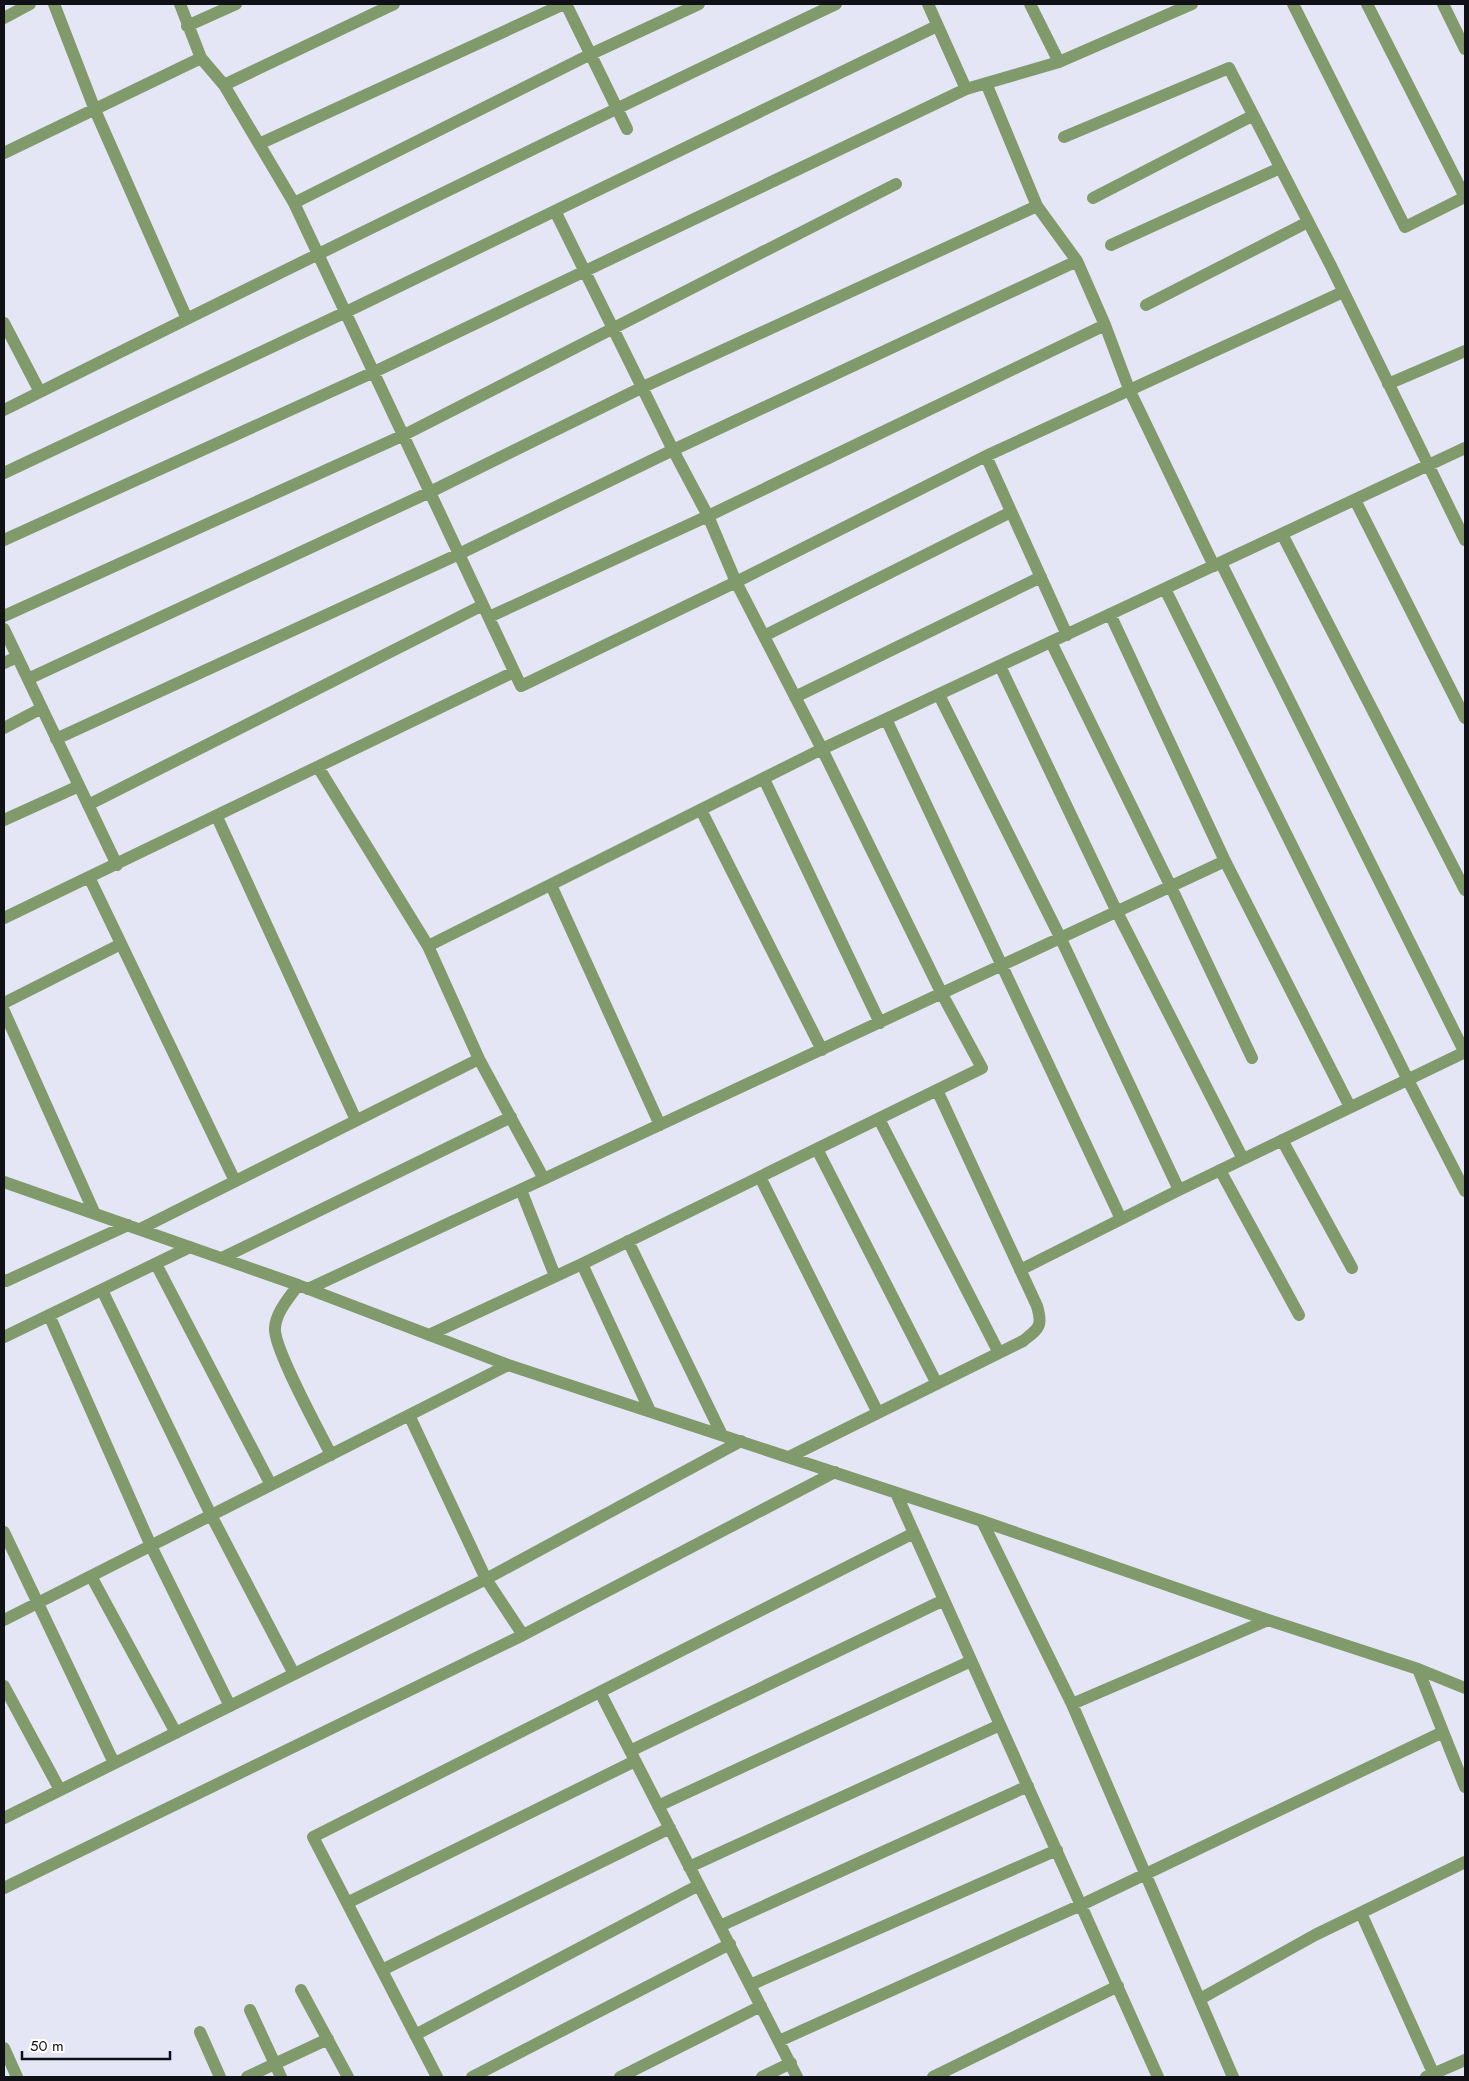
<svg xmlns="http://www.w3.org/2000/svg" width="1469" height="2081" viewBox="0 0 1469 2081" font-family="Jost,sans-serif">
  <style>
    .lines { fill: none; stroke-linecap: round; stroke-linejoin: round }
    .street { stroke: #819a6b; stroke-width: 12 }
  </style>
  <rect width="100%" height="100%" fill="#e5e6f5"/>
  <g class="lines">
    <path class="street" d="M54 4 95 110 187 319
      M180 4 201 58 224 85 294 203 521 686 736 582 986 456 1343 292
      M566 4 627 129
      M928 4 966 89
      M1030 4 1059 62 1192 4
      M1293 4 1405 227 1465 197
      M1367 4 1465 197
      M1443 4 1465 49
      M4 18 30 4
      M187 26 236 4
      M986 83 1037 206 1077 261 1105 325 1129 389 1214 566
      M224 85 394 4
      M1064 137 1229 68 1331 266 1465 540
      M259 144 564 4
      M4 153 201 58
      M1093 198 1252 116
      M294 203 591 54 699 4
      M1111 245 1280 168
      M1146 305 1308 222
      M4 323 40 392
      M1388 384 1465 351
      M4 410C280 272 557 136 836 4
      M986 456 1067 635
      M4 473 346 312 937 26
      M1355 500 1465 718
      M1282 534 1465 890
      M4 540 374 372 966 89 1059 62
      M1221 563 1465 1053
      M1165 589 1408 1080 1465 1191
      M1110 614 1225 861 1350 1107
      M4 616 404 435 896 184
      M489 617 708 516 1105 325
      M4 629 117 865
      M764 636 1011 512
      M1051 642 1171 887 1252 1058
      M4 663 17 657
      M1000 666 1117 912 1243 1159
      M28 679 430 492 643 387 1037 206
      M939 695 1061 939 1179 1190
      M795 697 1041 577
      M886 719 1121 1219
      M4 728 42 708
      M56 739 459 554 673 450 1077 261
      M318 767 428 946 479 1059 544 1179
      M764 779 880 1023
      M88 805 483 605
      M701 810 822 1050
      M217 817 356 1120
      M4 820 79 786
      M89 877 235 1181
      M551 885 660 1125
      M4 918 514 672
      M428 946 822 749 1465 448
      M4 1003 121 944
      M4 1011 94 1212
      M879 1119 999 1353
      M1282 1140 1352 1268
      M817 1149 937 1384
      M1220 1170 1299 1315
      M760 1177 878 1413
      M4 1182 298 1285 508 1365 982 1521 1268 1620 1418 1669 1465 1688
      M521 1190 555 1276
      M140 1229 479 1059
      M628 1241 722 1435
      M222 1258 511 1117
      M156 1264 271 1485
      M582 1264 650 1411
      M1020 1270 1179 1190 1465 1052
      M4 1280 6 1281 128 1225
      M298 1285C289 1298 276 1312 275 1328 273 1348 320 1432 331 1455
      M308 1289 1225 861
      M102 1290 211 1515 294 1674
      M49 1315 151 1546 230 1706
      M429 1335 582 1264 982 1068 942 994 822 749 736 582 708 516 673 450 555 211
      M4 1337 190 1247
      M409 1415 486 1579 523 1635
      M789 1457 1023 1341C1039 1328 1043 1327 1037 1306L937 1090
      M896 1493 1158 2077
      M982 1521 1072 1704 1233 2077
      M4 1532 114 1763
      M91 1576 176 1733
      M4 1620 508 1365
      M1418 1669 1465 1787
      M4 1686 60 1790
      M600 1692 797 2077
      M1072 1704 1268 1620
      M630 1751 944 1600
      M658 1806 971 1661
      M4 1818 486 1579 741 1441
      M689 1867 1000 1725
      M4 1888 523 1635 835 1472
      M347 1903 635 1761
      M1361 1913 1435 2077
      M720 1926 1028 1786
      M382 1970 670 1828
      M750 1985 1057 1850
      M301 1990 348 2077
      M1200 1999 1315 1935 1465 1862
      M250 2010 281 2077
      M200 2032 220 2077
      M415 2035 699 1885
      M779 2041 1081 1905 1443 1732
      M4 2048 17 2077
      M247 2077 328 2039
      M437 2077 313 1837 914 1533
      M472 2077 730 1944
      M620 2077 761 2006
      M762 2077 791 2063
      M933 2077 1118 1986
      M1426 2077 1465 2060"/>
  </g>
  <rect width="1469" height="2081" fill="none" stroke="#101116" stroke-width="10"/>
  <path d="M22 2051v8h148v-8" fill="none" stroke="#101116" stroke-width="2.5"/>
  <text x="30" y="2051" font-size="15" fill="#101116" stroke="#ffffff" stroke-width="4" paint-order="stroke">50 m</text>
</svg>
